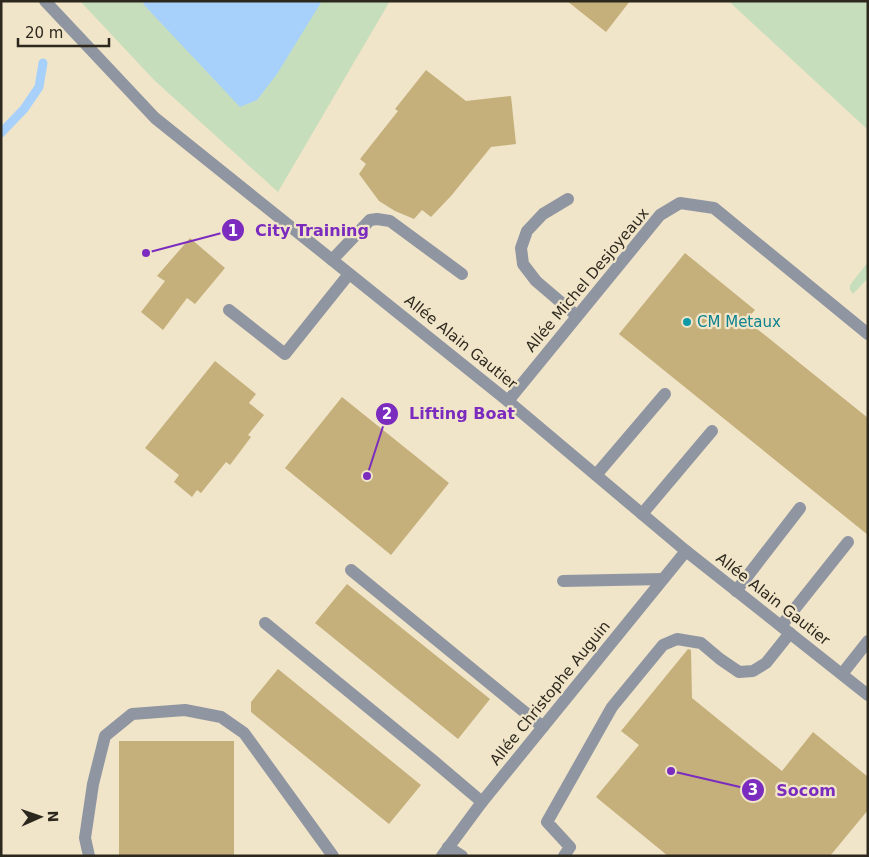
<svg xmlns="http://www.w3.org/2000/svg" width="869" height="857" viewBox="0 0 869 857" font-family="'DejaVu Sans',sans-serif">
  <style>
    .green { fill: #c7debd }
    .water { fill: #a7d1fa }
    .lines { fill: none; stroke-linecap: round; stroke-linejoin: round }
    .stream { stroke: #a7d1fa; stroke-width: 9 }
    .building { fill: #c5b07c }
    .service { stroke: #9096a1; stroke-width: 12 }
    .minor { stroke: #9096a1; stroke-width: 12 }
    .tertiary { stroke: #9096a1; stroke-width: 12 }
    .culture-dot { fill: #0f9aa8; stroke: #f1e5c9; stroke-width: 2 }
    .labels { text-anchor: middle; stroke-width: 4.5; stroke-linejoin: round; paint-order: stroke }
    .street-label { font-size: 15px; fill: #2d281e; stroke: #f1e5c9 }
    .culture-label { font-size: 15px; fill: #0d838f; stroke: #f1e5c9; text-anchor: start }
    .leader { fill: none; stroke: #7b2cbf; stroke-width: 2 }
    .callout-dot { fill: #7b2cbf; stroke: #f1e5c9; stroke-width: 2 }
    .mark-label { font-size: 15px; text-anchor: middle; font-weight: bold; fill: #fff }
    .callout-label { font-size: 16px; text-anchor: middle; font-weight: bold; fill: #7b2cbf; stroke: #f1e5c9; stroke-width: 4.5; stroke-linejoin: round; paint-order: stroke }
  </style>
  <rect width="100%" height="100%" fill="#f1e5c9"/>
  <path class="green" d="M80 1H390L278 192 154 80Z
    M729 1H868V130L736 8Z
    M868 262V278L853 294 850 290V285Z"/>
  <path class="water" d="M142 1H322L277 74 257 100 240 107 145 6Z"/>
  <g class="lines">
    <path class="stream" d="M1 133 24 109 39 87 43 63"/>
  </g>
  <path class="building" d="M567 1H630L606 32Z
    M426 70 466 101 511 96 516 144 491 147 451 196 431 217 422 210 414 219 395 211 379 201 359 174 366 164 360 159 398 111 395 109Z
    M190 238 225 268 195 304 187 298 163 330 141 312 165 281 157 276Z
    M685 253 755 310 746 320 868 418V535L619 334Z
    M215 361 256 394 249 403 264 415 248 435 251 437 230 465 226 462 201 493 197 490 192 497 174 482 179 475 145 448Z
    M342 397 449 483 391 555 285 468Z
    M347 584 490 699 458 739 315 623Z
    M688 649 691 650 692 698 782 771 813 732 868 777V810L830 856H668L596 797 639 745 621 731Z
    M278 669 421 785 389 824 251 712V702Z
    M119 741H234V856H119Z"/>
  <g class="lines">
    <path class="service" d="M568 199 543 214 527 231 521 248 523 264 536 281 577 316
      M332 260 370 220 377 219 390 221 462 274
      M229 310 285 354 349 274
      M596 475 665 394
      M642 514 712 431
      M351 570 543 727
      M563 581 663 579
      M736 591 800 508
      M265 623 436 763 482 802
      M781 626 848 542
      M448 847 462 856
      M89 856 85 838 93 784 105 736 132 714 185 710 221 717 244 733 333 856
      M564 856 570 847 547 822 612 707 663 645 677 639 701 643 720 659 739 672 753 671 766 663 790 633"/>
    <path class="minor" d="M508 401 660 215 680 203 714 208 868 334
      M842 674 868 641
      M442 856 482 802 686 551"/>
    <path class="tertiary" d="M45 1 155 118 508 401 686 551 868 695"/>
  </g>
  <circle class="culture-dot" cx="687" cy="322" r="5"/>
  <g class="labels">
    <g class="street-label">
      <text transform="translate(587 280) rotate(-50)" y="5">Allée Michel Desjoyeaux</text>
      <text transform="translate(461 342) rotate(39)" y="5">Allée Alain Gautier</text>
      <text transform="translate(773 599) rotate(38)" y="5">Allée Alain Gautier</text>
      <text transform="translate(550 693) rotate(-51)" y="5">Allée Christophe Auguin</text>
    </g>
    <g class="culture-label">
      <text x="697" y="327">CM Metaux</text>
    </g>
  </g>
  <path class="leader" d="M146 253L233 230M367 476L387 414M671 771L753 790"/>
  <g class="callout-dot">
    <circle cx="146" cy="253" r="5"/>
    <circle cx="367" cy="476" r="5"/>
    <circle cx="671" cy="771" r="5"/>
    <circle cx="233" cy="230" r="12"/>
    <circle cx="387" cy="414" r="12"/>
    <circle cx="753" cy="790" r="12"/>
  </g>
  <g class="mark-label">
    <text x="233" y="236">1</text>
    <text x="387" y="419">2</text>
    <text x="753" y="795">3</text>
  </g>
  <g class="callout-label">
    <text x="312" y="236">City Training</text>
    <text x="462" y="419">Lifting Boat</text>
    <text x="806" y="796">Socom</text>
  </g>
  <rect width="869" height="857" fill="none" stroke="#2d281e" stroke-width="5"/>
  <g transform="translate(40 817) rotate(88)" stroke="#f1e5c9" stroke-width="4" paint-order="stroke">
  <path d="M0-4L9 19L0 12L-9 19Z" fill="#2d281e"/>
  <text y="-8" font-size="14" font-weight="bold" text-anchor="middle" fill="#2d281e">N</text>
  </g>
  <path d="M18 38v8h91v-8" fill="none" stroke="#2d281e" stroke-width="2.5"/>
  <text x="25" y="38" font-size="15" fill="#2d281e" stroke="#f1e5c9" stroke-width="4" paint-order="stroke">20 m</text>
</svg>
